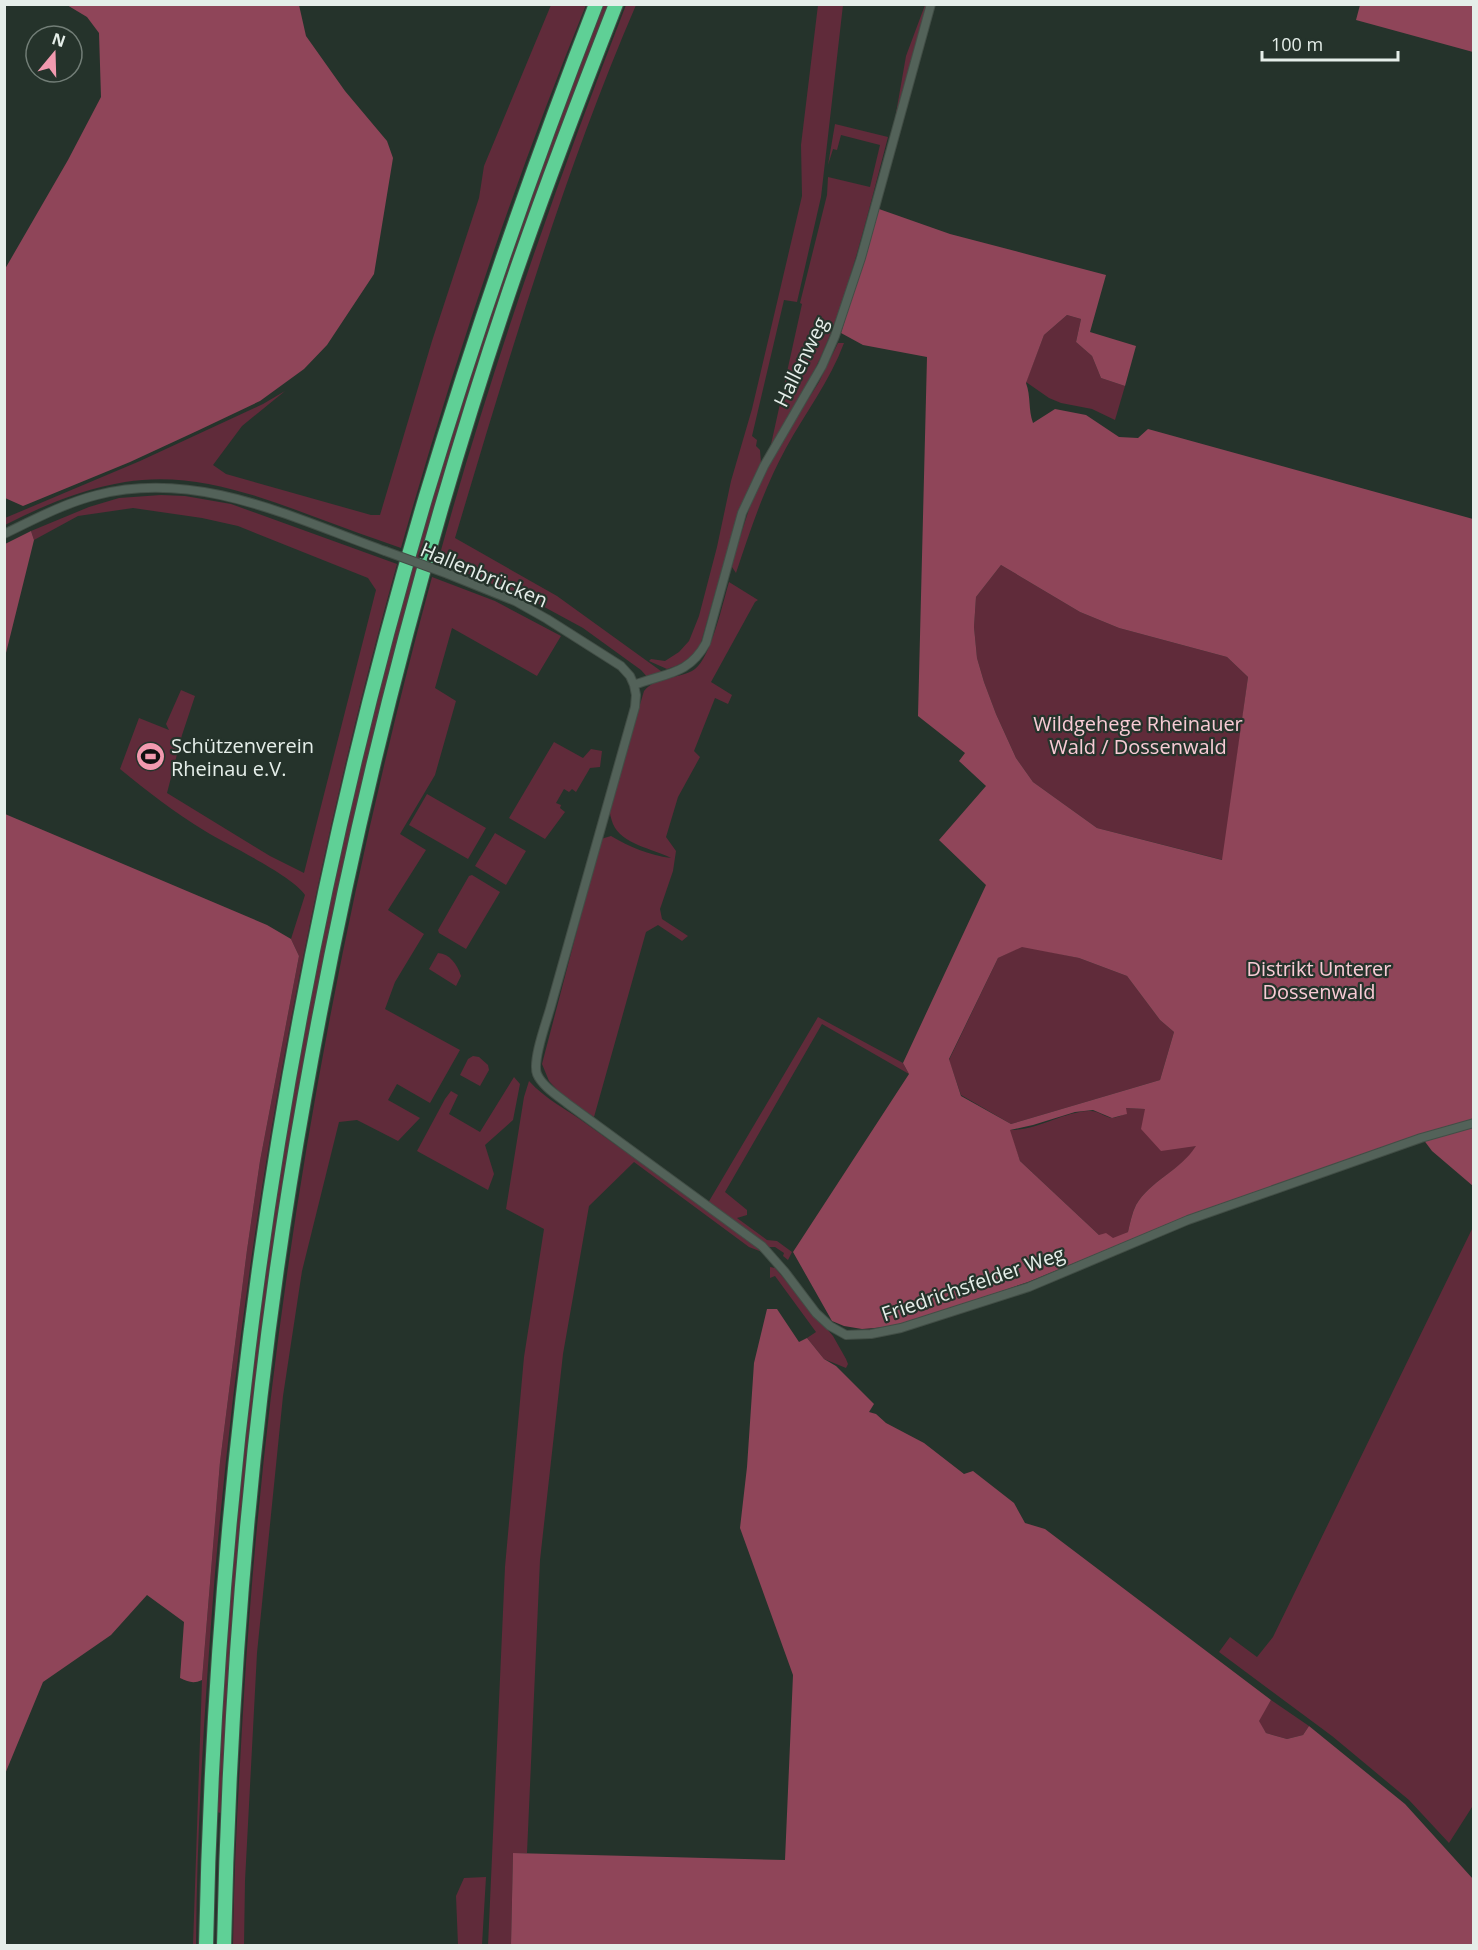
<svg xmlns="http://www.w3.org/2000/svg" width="1478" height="1950" viewBox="0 0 1478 1950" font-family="'Open Sans',sans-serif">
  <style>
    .green { fill: #602b3a }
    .forest { fill: #8f4559; fill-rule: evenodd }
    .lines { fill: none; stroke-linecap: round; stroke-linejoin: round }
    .street-casing { stroke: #424e46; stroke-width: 10 }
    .highway-casing { stroke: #424e46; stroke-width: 16 }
    .street { stroke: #536259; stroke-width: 8 }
    .highway { stroke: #5fd096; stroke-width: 14 }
    .street-bridge-casing { stroke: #424e46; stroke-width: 10; stroke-linecap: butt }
    .street-bridge { stroke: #536259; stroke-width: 8 }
    .labels { text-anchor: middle; stroke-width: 4.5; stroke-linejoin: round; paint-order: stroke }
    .street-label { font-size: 20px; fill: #e5eee9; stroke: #25332b }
    .park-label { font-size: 20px; fill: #f8cbd5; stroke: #25332b }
    .poi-label { font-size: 20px; fill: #e5eee9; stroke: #25332b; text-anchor: start }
  </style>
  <rect width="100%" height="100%" fill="#25332b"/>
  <path class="green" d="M551 5H586C514 182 453 364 401 548 373 538 344 528 315 517 254 494 191 471 125 482 82 489 42 506 5 525V518L140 461 263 404 285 391 242 426 213 465 226 474 371 515H380L432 341 479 198 484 166Z
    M603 5H608L547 166 376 729 344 861 290 1142 258 1367 244 1483 231 1637 221 1813 216 1812C223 1694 229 1576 242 1458 295 960 417 470 603 5Z
    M626 5H636C562 177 509 358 455 538L557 596 665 674 649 679 641 670 583 628 537 603 438 561C490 372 555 187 626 5Z
    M818 5H843L821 197 797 302 784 300 752 436 757 440 756 446 760 450 761 463 739 510 700 646C691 658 682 665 667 669L649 661 651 659 665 661 679 652 689 641 699 616 717 547 731 481 752 409 802 196 801 145Z
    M925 5H928L892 136 906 56Z
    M835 124 888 137C870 205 854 274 828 340 813 378 790 413 770 449L802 304 800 303 827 195 828 177 870 187 880 145 841 135 837 150 833 149 828 165Z
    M1067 315 1081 319 1076 342 1092 356 1101 378 1125 386 1115 420 1092 409 1061 403 1049 398 1026 382 1044 335Z
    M838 343H844C830 381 805 413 786 448 764 488 750 531 736 573L732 567 733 559 751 503 763 477 780 444 819 382Z
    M161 495 185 496 231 504 397 564C305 894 245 1232 215 1573 205 1697 197 1821 196 1945H193L202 1680 220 1462 247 1250 260 1161 299 956 291 939 305 895C293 876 228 845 205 831 175 813 147 791 120 769L139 718 169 730 166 724 181 690 195 696 182 735 167 793 270 856 304 873 376 590 368 578 238 526 202 518 133 508 78 516 34 540 31 531 89 507 119 498Z
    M1001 565 1080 612 1119 628 1227 657 1248 677 1223 860 1097 828 1033 782 1016 758 996 714 984 682 977 658 974 627 976 597Z
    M432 577 495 601 561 636 537 676 452 628 435 688 456 701 435 775 400 834 426 850 388 910 424 934 395 982 385 1009 460 1050 430 1103 397 1084 388 1100 420 1118 398 1141 357 1120 339 1122 302 1271 283 1396 257 1653 245 1881 244 1945H233C234 1862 239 1778 244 1695 267 1316 333 942 432 577Z
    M729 582 758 600 755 602 711 682 732 695 728 704 715 698 694 751 700 757 678 797 666 837 676 851 673 871 660 909 662 919 688 936 682 941 658 925 646 932 594 1117 562 1095 549 1081 542 1064 601 839 611 836C630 847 648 855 671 858 654 849 621 844 613 824 611 819 610 814 609 809L644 691C657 675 679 680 695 669 711 657 723 602 729 582Z
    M554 742 583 758 591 749 602 751 600 767 590 768 576 792 572 789 569 792 564 789 556 803 561 805 560 808 565 812 545 839 509 818Z
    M427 794 486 828 468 859 409 825Z
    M495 833 526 851 506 885 475 866Z
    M472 875 500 892 466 949 439 933 438 930 469 876Z
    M1022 946 1079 958 1127 976 1160 1020 1174 1032 1160 1080 1011 1124 961 1095 949 1060 998 958Z
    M438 953C450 954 457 964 461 976L456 986 429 969Z
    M818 1017 903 1063 909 1074 822 1024 725 1192 747 1210V1215L737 1218 767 1240 777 1241 792 1252 788 1260 783 1256 784 1253 775 1247H769L708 1203Z
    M473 1056 479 1057 488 1065 489 1070 480 1086 460 1075 468 1059Z
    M514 1077 520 1084 513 1120 485 1145 494 1174 488 1190 417 1151 445 1099 451 1091 458 1095 449 1114 480 1132Z
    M529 1081C545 1099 568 1110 588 1125 646 1167 708 1206 762 1252L749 1247 634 1162 589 1206 563 1354 540 1560 527 1853H513L511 1945 488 1946 505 1567 524 1357 544 1229 506 1209 524 1097Z
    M1126 1108 1145 1109 1189 1146H1197C1181 1170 1150 1181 1136 1205 1132 1213 1130 1223 1128 1232L1113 1239 1099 1235 1020 1161 1009 1130C1037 1131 1062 1112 1089 1111 1098 1110 1104 1117 1112 1118 1116 1118 1122 1115 1126 1114Z
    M1473 1227 1474 1804 1449 1843 1409 1800 1332 1736 1219 1652 1230 1637 1257 1657 1273 1637Z
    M770 1267 775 1268 781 1275 833 1336 846 1359 848 1364 846 1368 824 1359 807 1338 816 1332 775 1276 770 1278Z
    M1271 1700 1309 1726 1303 1735 1287 1739 1266 1733 1258 1721Z
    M486 1877 482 1945H458L456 1896 464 1878Z"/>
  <path class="forest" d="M67 5H299L306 36 345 91 387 141 393 158 374 274 327 345 304 369 260 401 197 431 130 462 23 506 5 498V269L68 160 101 97 99 33 87 17Z
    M1360 5H1473V52L1356 20Z
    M879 209 950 234 1106 275 1090 332 1136 346 1125 386 1101 378 1092 356 1076 342 1081 319 1067 315 1044 335 1026 383C1031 396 1028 410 1033 423L1055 409 1086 415 1119 437 1138 438 1148 429 1473 519V1186L1432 1151 1420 1135 1187 1217 1028 1282 899 1326 862 1329 844 1326 832 1321 793 1252 909 1074 903 1063 986 885 939 840 986 786 959 761 965 753 918 716 927 357 863 345 841 333ZM1001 565 1080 612 1119 628 1227 657 1248 677 1222 860 1097 828 1033 782 1016 758 996 714 984 682 977 658 974 627 976 597ZM1022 947 1079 958 1127 976 1160 1020 1174 1032 1160 1080 1011 1124 961 1096 949 1059 998 958ZM1126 1108 1145 1109 1141 1129 1161 1151 1196 1146C1181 1170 1150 1181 1136 1205 1132 1213 1130 1223 1128 1232L1113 1238 1106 1233 1099 1235 1020 1161 1010 1130 1033 1125 1075 1112 1093 1110 1112 1118 1127 1114Z
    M31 531 34 540 5 657V544Z
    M5 814 267 925 291 939 299 956 260 1161 247 1250 220 1462 202 1680C193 1684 189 1682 180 1678L184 1622 147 1595 111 1635 43 1682 5 1774Z
    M767 1309H777L799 1342 807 1338 824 1359 836 1366 874 1404 869 1412 876 1414 886 1423 924 1443 964 1474 973 1471 1014 1503 1025 1523 1045 1529 1271 1700 1259 1721 1266 1733 1287 1739 1303 1735 1309 1726 1405 1804 1473 1879V1945H511L513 1853 785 1860 793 1675 740 1528 747 1467 754 1363Z"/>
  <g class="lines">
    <defs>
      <path id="street" d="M4 534C35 519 65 503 97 495 197 469 293 518 385 551
        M448 574 515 601 547 619 621 666 630 676 634 685 636 695 635 707 550 1009C546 1023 532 1061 537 1074 542 1086 558 1096 568 1104L762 1246 785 1272 816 1313 830 1326 846 1335 871 1334 901 1328 1029 1287 1188 1220 1421 1138 1474 1123
        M634 685C665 673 689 675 706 643L742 513 764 466 822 366 835 336 861 258 931 4"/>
      <path id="highway" d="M206 1946C216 1456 286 966 426 496 476 330 533 166 596 4
        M224 1946C230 1662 254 1379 304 1100 352 827 420 557 508 295 541 197 578 101 616 4"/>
    </defs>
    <use href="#street" class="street-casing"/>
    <use href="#highway" class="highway-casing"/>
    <use href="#street" class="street"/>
    <use href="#highway" class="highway"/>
    <defs>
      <path id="street-bridge" d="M385 551 448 574"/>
    </defs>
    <use href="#street-bridge" class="street-bridge-casing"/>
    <use href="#street-bridge" class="street-bridge"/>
  </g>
  <defs>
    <symbol id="stadium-disc" viewBox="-11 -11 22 22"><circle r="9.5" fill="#f29aaf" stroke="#25332b"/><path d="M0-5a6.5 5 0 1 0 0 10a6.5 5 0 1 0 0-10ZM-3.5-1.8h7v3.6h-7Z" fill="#111"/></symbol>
  </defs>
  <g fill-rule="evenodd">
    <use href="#stadium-disc" x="134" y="740" width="33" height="33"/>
  </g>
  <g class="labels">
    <g class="street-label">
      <text transform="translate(801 362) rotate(-64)" y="7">Hallenweg</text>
      <text transform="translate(484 575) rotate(23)" y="7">Hallenbrücken</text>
      <text transform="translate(973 1284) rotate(-19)" y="7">Friedrichsfelder Weg</text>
    </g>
    <g class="park-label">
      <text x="1138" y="731">Wildgehege Rheinauer<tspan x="1138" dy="23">Wald / Dossenwald</tspan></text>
      <text x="1319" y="976">Distrikt Unterer<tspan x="1319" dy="23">Dossenwald</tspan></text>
    </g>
    <g class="poi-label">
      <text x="171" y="753">Schützenverein<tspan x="171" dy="23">Rheinau e.V.</tspan></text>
    </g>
  </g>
  <rect width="1478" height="1950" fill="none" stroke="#e5eee9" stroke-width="12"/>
  <g transform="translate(54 54) rotate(19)"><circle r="28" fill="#25332b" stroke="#727e77" stroke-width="1.5"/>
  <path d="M0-4.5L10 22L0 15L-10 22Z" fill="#f29aaf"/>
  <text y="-9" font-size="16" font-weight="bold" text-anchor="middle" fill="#e5eee9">N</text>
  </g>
  <path d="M1262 51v9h136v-9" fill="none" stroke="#e5eee9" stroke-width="3"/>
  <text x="1271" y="51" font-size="18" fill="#e5eee9" stroke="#25332b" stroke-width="4.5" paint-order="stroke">100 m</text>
</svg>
